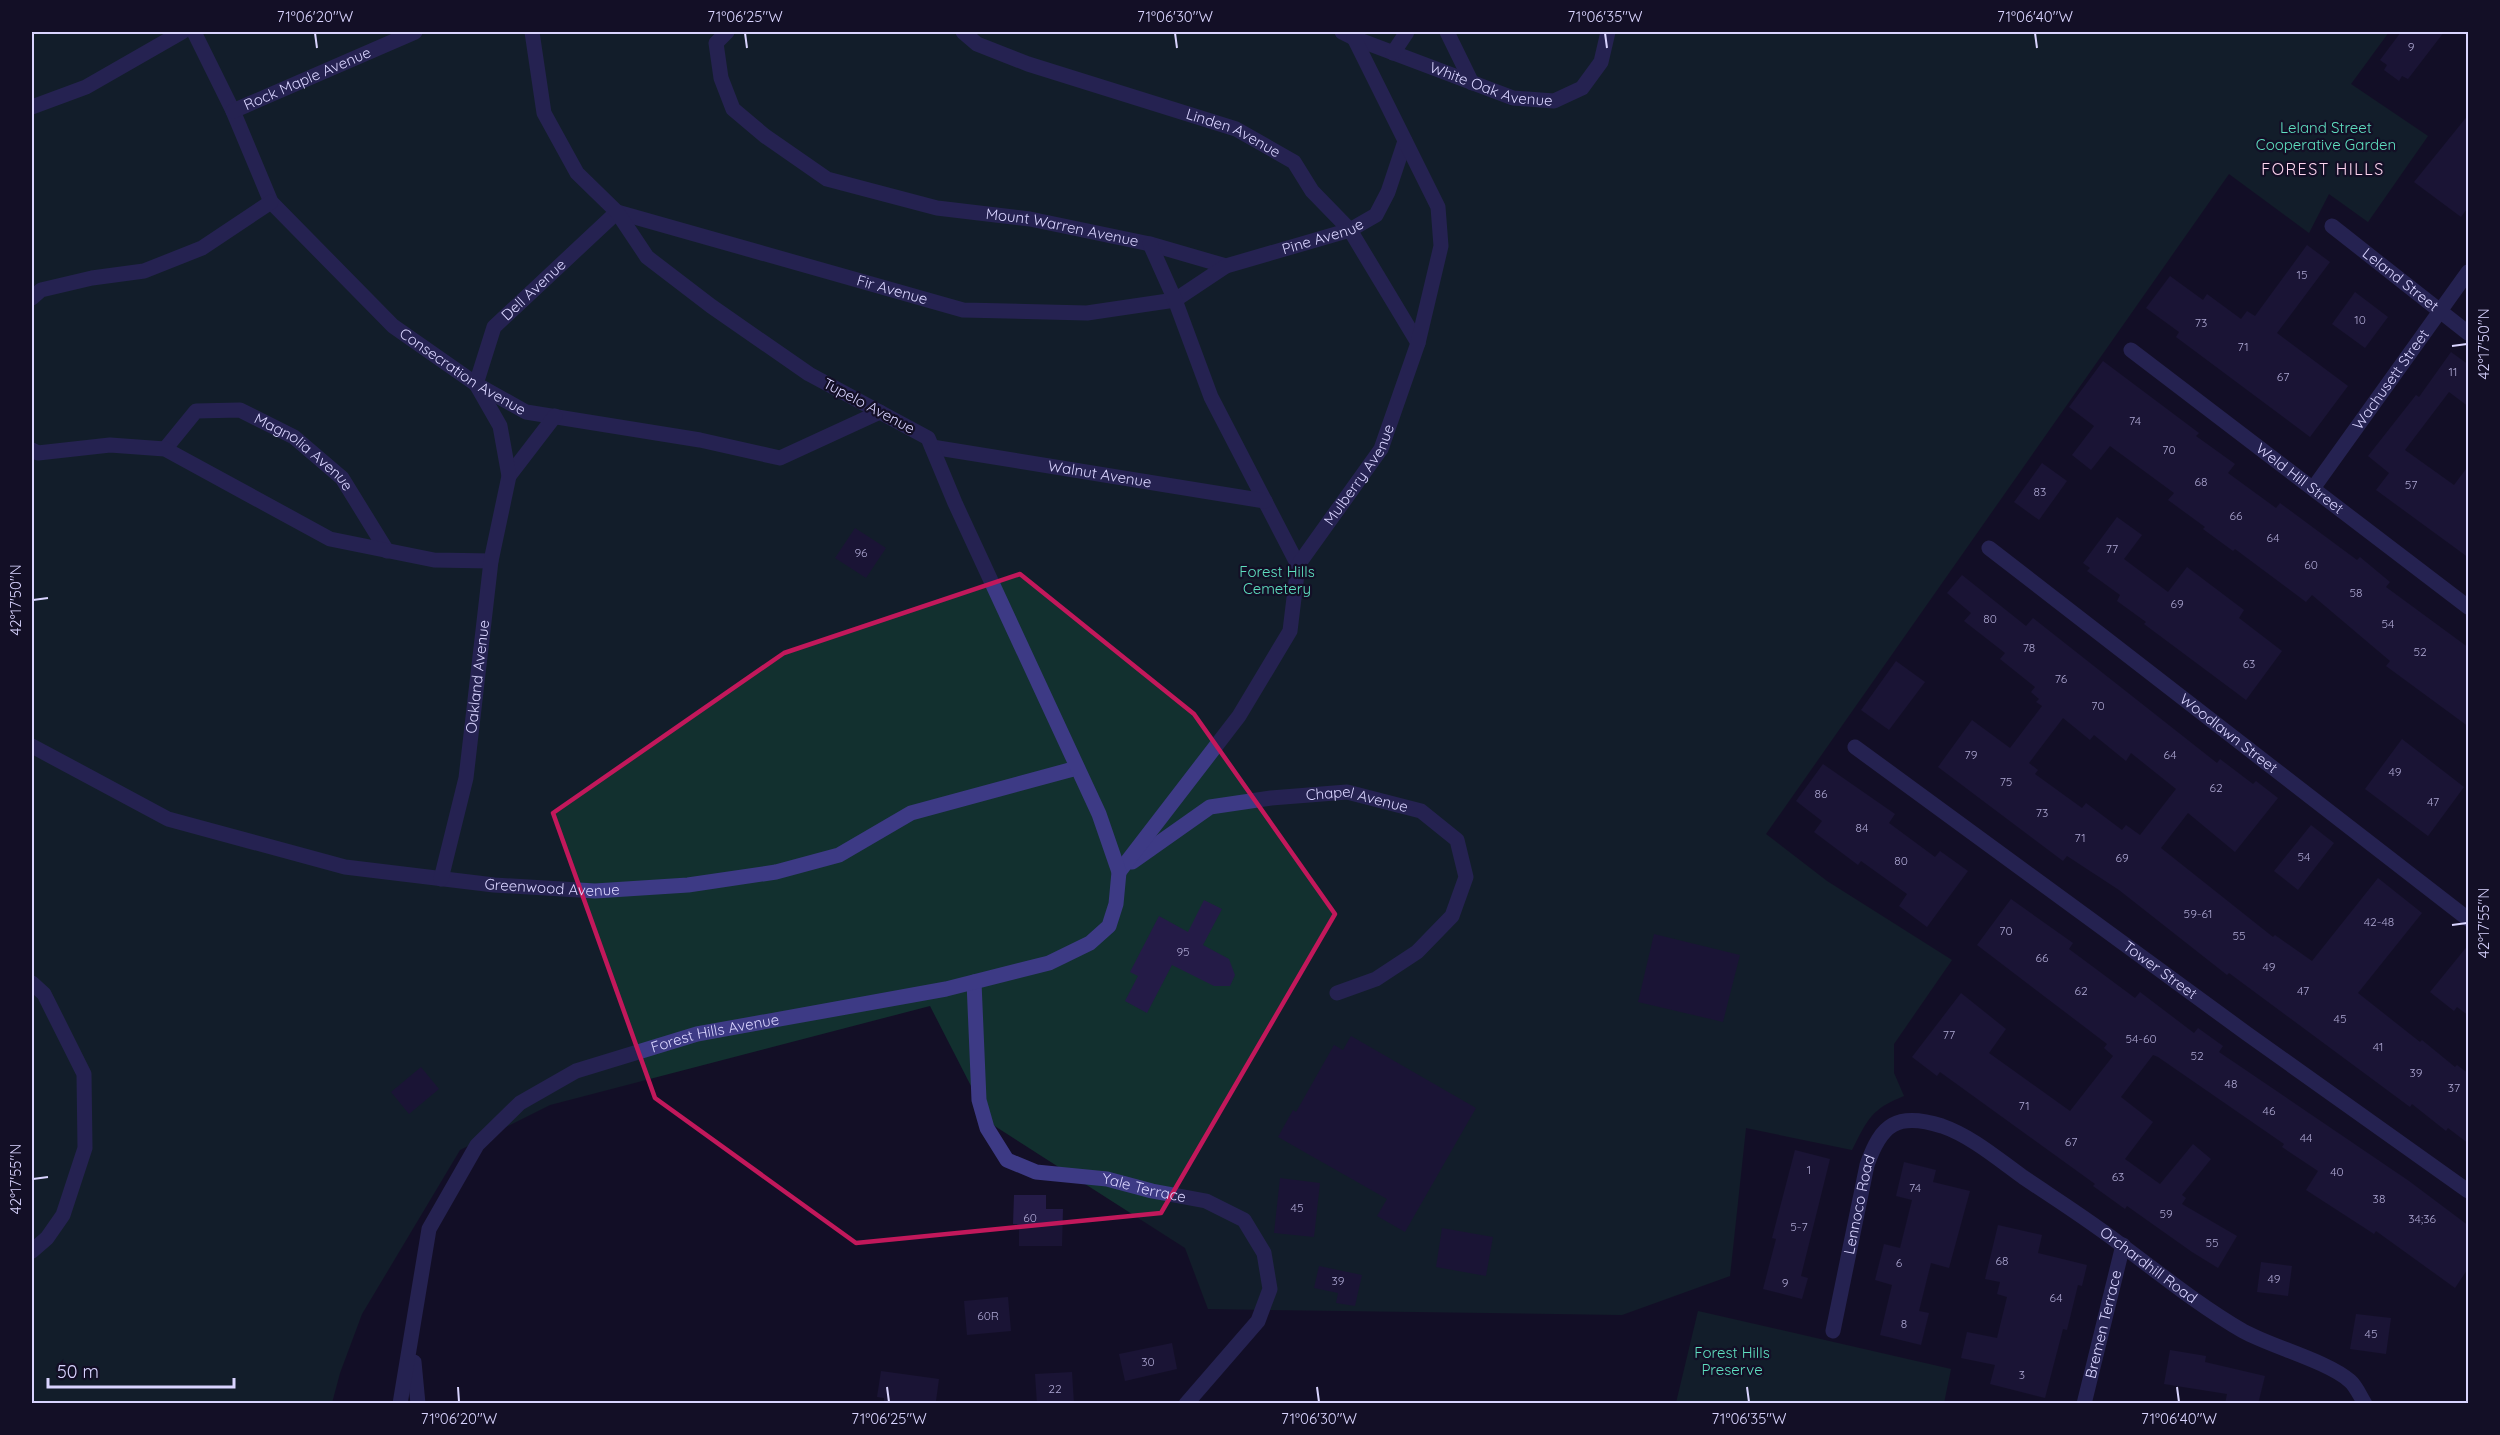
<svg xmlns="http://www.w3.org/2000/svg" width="2500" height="1435" viewBox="0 0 2500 1435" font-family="Quicksand,sans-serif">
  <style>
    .green { fill: #12302f }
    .building { fill: #241b47; fill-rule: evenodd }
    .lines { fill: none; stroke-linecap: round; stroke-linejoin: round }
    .minor { stroke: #3d3a85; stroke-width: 15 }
    .marked { fill: none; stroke: #c2185b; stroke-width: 4.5; stroke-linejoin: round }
    .ticks { fill: none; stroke: #d9d4ff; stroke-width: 2 }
    .labels { text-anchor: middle; stroke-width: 4.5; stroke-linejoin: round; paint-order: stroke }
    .number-label { font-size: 12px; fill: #aca6d1 }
    .street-label { font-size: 15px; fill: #d9d4ff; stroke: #130f26 }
    .park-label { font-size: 15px; fill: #5fe0c0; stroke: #130f26 }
    .neighbourhood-label { font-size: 16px; letter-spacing: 1.5px; fill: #ffd6f0; stroke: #130f26 }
    .neatline { fill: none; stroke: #d9d4ff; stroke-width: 2 }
    .ticks-label { font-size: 15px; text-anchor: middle; fill: #d9d4ff }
  </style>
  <rect width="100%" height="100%" fill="#130f26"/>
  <path class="green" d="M32 32H2389L2351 84 2428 136 2368 222 2329 194 2309 233 2229 174 1766 834 1827 881 1952 960 1894 1044V1073L1904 1096C1871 1109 1868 1119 1852 1150L1746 1128 1730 1276 1622 1315 1208 1309 1185 1248 990 1123 930 1006 550 1105 460 1150 362 1314 340 1373 332 1403 32 1404Z
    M1698 1311 1951 1369 1944 1403H1676Z"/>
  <path class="building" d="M2401 32H2444L2408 79 2402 76 2399 81 2384 70 2387 65 2380 60Z
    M2469 114V206L2461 217 2414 182Z
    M2307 245 2330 262 2277 333 2348 386 2310 437 2176 337 2179 332 2146 308 2170 276 2203 300 2207 294 2241 319 2247 311 2255 316Z
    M2355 292 2388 317 2365 348 2332 324Z
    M2451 352 2469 365V407L2449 392 2405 450 2454 485 2469 465V558L2376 490 2389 473 2368 456 2416 395 2419 397Z
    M2103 361 2199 433 2196 436 2235 464 2228 473 2276 508 2280 503 2357 560 2360 557 2390 582 2386 587 2469 648V727L2386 666 2390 661 2312 595 2306 602 2235 549 2233 551 2203 529 2205 527 2168 500 2174 493 2110 446 2091 470 2072 455 2094 426 2069 407Z
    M2042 463 2067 481 2039 520 2014 502Z
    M2117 517 2142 535 2124 559 2168 592 2187 567 2244 610 2239 618 2282 651 2246 700 2144 624 2146 622 2117 601 2120 595 2087 571 2090 568 2083 563Z
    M855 528 886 548 866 578 835 558Z
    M1962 575 2026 626 2033 618 2217 763 2220 759 2253 784 2256 781 2278 798 2235 852 2188 813 2161 848 2273 937 2275 935 2312 961 2378 878 2422 913 2358 993 2420 1042 2422 1040 2455 1067 2457 1065 2469 1074V1144L2448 1128 2446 1131 2412 1104 2410 1107 2229 973 2227 975 2119 890 2067 856 2063 861 1938 767 1972 720 2010 748 2042 706 2036 702 2039 699 2031 692 2035 687 2000 659 2005 653 1964 621 1971 613 1947 593ZM2063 718 2090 740 2094 735 2126 761 2131 753 2176 789 2140 835 2126 825 2122 830 2086 803 2082 808 2035 774 2038 770 2029 763Z
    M1896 661 1925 682 1889 730 1861 710Z
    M2402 739 2464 787 2428 836 2365 789Z
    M1823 764 1895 814 1889 823 1935 857 1940 851 1968 871 1927 927 1899 906 1907 894 1861 861 1858 865 1814 832 1822 821 1796 801Z
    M2311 825 2334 843 2298 890 2274 871Z
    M2011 899 2073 943 2069 949 2135 998 2140 992 2194 1033 2198 1028 2223 1046 2219 1052 2409 1181 2469 1226V1267L2455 1288 2376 1231 2374 1234 2306 1190 2318 1171 2282 1147 2284 1144 2158 1057 2153 1055 2121 1097 2153 1122 2125 1159 2160 1184 2193 1144 2211 1159 2182 1195 2186 1198 2182 1204 2237 1236 2218 1268 2192 1252 2127 1206 2125 1209 2093 1186 2095 1184 1940 1072 1937 1076 1912 1057 1961 993 2006 1029 1989 1053 2070 1111 2113 1056 2104 1048 2107 1044 1977 945Z
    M1204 900 1222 909 1203 945 1229 959 1235 975 1230 986H1214L1172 965 1147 1013 1125 1001 1138 976 1130 972 1159 916 1188 932Z
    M1654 934 1740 955 1723 1022 1638 1002Z
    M2469 944V1016L2457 1007 2454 1011 2430 992Z
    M1351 1036 1476 1108 1405 1232 1377 1216 1387 1199 1278 1137 1293 1110 1296 1112 1334 1045 1343 1050Z
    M421 1067 439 1089 409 1114 391 1092Z
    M1795 1150 1830 1159 1801 1276 1808 1278 1802 1299 1763 1289 1776 1239 1772 1238Z
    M1904 1162 1936 1170 1933 1182 1970 1191 1949 1268 1931 1263 1919 1311 1929 1313 1921 1345 1880 1335 1892 1285 1875 1280 1884 1244 1900 1248 1912 1200 1896 1196Z
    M1280 1178 1320 1183 1314 1237 1274 1233Z
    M1014 1195H1046V1209H1063L1062 1246H1019V1225L1013 1224Z
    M1998 1225 2042 1235 2038 1253 2087 1265 2082 1286 2078 1285 2067 1330 2063 1329 2045 1398 1990 1384 1995 1365 1961 1358 1967 1332 1997 1338 2007 1297 1997 1294 2000 1282 1985 1279Z
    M1442 1228 1493 1237 1486 1276 1436 1267Z
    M2261 1262 2292 1266 2288 1296 2257 1292Z
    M1319 1266 1362 1275 1355 1306 1336 1303 1338 1293 1314 1288Z
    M1008 1297 1011 1331 967 1335 964 1301Z
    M2356 1314 2391 1318 2386 1354 2350 1349Z
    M1172 1343 1177 1369 1125 1381 1119 1354Z
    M2170 1350 2206 1356 2205 1362 2265 1376 2258 1404H2225L2227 1394 2164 1384Z
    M881 1371 939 1379 936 1401 884 1404V1398L877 1397Z
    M1072 1372 1074 1404H1037L1035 1374Z"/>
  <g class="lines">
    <g class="minor">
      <path id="s1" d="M194 32 233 111 271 202 393 326 476 384 526 412 700 440 780 458 880 412"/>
      <path id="s2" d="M727 32 716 43 721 78 733 109 765 136 827 179 937 208 1030 219 1150 244 1226 266"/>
      <path id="s3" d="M963 32 977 44 1028 64 1236 129 1294 162 1312 191 1350 230 1418 343"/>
      <path id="s4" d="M1342 32 1354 38 1513 98 1554 101 1582 88 1601 62 1608 32"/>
      <path d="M1447 32 1472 83"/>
      <path d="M1393 53 1407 32"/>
      <path d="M32 107 86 87 182 32"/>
      <path id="s5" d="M233 111 415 32"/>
      <path id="s6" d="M617 212 963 310 1087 313 1175 300 1226 266 1350 230 1376 215 1388 192 1405 141"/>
      <path id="s7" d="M2332 226 2468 333"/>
      <path d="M1150 244 1175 300 1211 397 1298 565"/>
      <path d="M32 298 41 290 92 278 144 271 202 248 271 202"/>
      <path id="s8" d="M2131 350 2468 607"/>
      <path id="s9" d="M476 384 494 327 617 212"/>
      <path id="s10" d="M932 447 1265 501"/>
      <path id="s11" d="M165 449 196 411 240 410 294 437 342 478 387 551"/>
      <path d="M32 450 38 453 110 445 165 449 330 539 434 560 491 561"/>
      <path d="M509 476 555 416"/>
      <path id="s12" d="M2314 487 2468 272"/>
      <path id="s13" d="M1989 548 2468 919"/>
      <path id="s14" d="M32 746 168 819 345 867 494 885 595 891 688 885 776 872 839 855 911 813 1077 768"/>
      <path id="s15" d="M1855 747 2246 1033 2468 1191"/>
      <path id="s16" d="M1132 862 1210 807 1271 798 1347 792 1421 811 1457 840 1466 877 1452 916 1417 952 1376 979 1337 993"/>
      <path id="s17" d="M1119 872 1239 716 1290 631 1298 565 1381 449 1418 343 1441 246 1438 207 1354 38"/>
      <path id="s18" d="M441 879 466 778 491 561 509 476 500 426 476 384"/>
      <path id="s19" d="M974 982 979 1100 987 1128 1007 1160 1036 1172 1107 1179 1152 1191 1206 1201 1244 1220 1264 1253 1270 1289 1258 1321 1186 1404"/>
      <path d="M32 983 44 994 84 1074 85 1148 63 1215 47 1238 32 1251"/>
      <path id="s20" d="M1833 1331 1867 1165C1881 1124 1897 1112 1942 1126 1971 1136 1998 1159 2023 1177 2057 1200 2092 1222 2124 1247 2163 1276 2200 1306 2243 1331 2272 1347 2327 1361 2350 1381 2356 1386 2360 1396 2365 1404"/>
      <path d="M414 1362 418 1404"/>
      <path id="s21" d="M400 1404 429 1229 477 1145 520 1103 576 1071 697 1034 946 989 1049 963 1090 943 1109 926 1116 904 1119 872 1099 814 955 503 928 438 809 374 711 306 647 257 617 212 577 173 544 113 532 32"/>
      <path id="s22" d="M2084 1404 2123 1245"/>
    </g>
  </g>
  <path d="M0 0H2500V1435H0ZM1020 574 1194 714 1335 914 1161 1213 856 1243 655 1098 553 813 784 653Z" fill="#130f26" fill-opacity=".55" fill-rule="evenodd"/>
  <path class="marked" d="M1020 574 1194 714 1335 914 1161 1213 856 1243 655 1098 553 813 784 653Z"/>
  <path class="ticks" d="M315 33 317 48M745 33 747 48M1175 33 1177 48M1605 33 1607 48M2035 33 2037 48M2452 346 2467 344M33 600 48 598M2452 925 2467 923M33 1179 48 1177M458 1387 459 1402M887 1387 889 1402M1317 1387 1319 1402M1747 1387 1749 1402M2177 1387 2179 1402"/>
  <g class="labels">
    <g class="number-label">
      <text x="2411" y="51">9</text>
      <text x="2302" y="279">15</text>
      <text x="2360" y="324">10</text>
      <text x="2201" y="327">73</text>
      <text x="2243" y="351">71</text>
      <text x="2453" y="376">11</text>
      <text x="2283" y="381">67</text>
      <text x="2135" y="425">74</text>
      <text x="2169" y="454">70</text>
      <text x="2201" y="486">68</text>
      <text x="2411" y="489">57</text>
      <text x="2040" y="496">83</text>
      <text x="2236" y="520">66</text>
      <text x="2273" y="542">64</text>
      <text x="2112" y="553">77</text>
      <text x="861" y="557">96</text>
      <text x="2311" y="569">60</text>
      <text x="2356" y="597">58</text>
      <text x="2177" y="608">69</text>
      <text x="1990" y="623">80</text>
      <text x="2388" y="628">54</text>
      <text x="2029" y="652">78</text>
      <text x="2420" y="656">52</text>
      <text x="2249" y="668">63</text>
      <text x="2061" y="683">76</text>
      <text x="2098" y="710">70</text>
      <text x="1971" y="759">79</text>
      <text x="2170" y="759">64</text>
      <text x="2395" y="776">49</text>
      <text x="2006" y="786">75</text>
      <text x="2216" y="792">62</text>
      <text x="1821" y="798">86</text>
      <text x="2433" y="806">47</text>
      <text x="2042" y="817">73</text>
      <text x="1862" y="832">84</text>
      <text x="2080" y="842">71</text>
      <text x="2304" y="861">54</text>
      <text x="2122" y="862">69</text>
      <text x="1901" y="865">80</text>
      <text x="2198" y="918">59-61</text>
      <text x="2379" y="926">42-48</text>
      <text x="2006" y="935">70</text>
      <text x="2239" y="940">55</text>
      <text x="1183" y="956">95</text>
      <text x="2042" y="962">66</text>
      <text x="2269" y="971">49</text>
      <text x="2081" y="995">62</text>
      <text x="2303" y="995">47</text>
      <text x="2340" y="1023">45</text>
      <text x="1949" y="1039">77</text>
      <text x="2141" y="1043">54-60</text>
      <text x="2378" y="1051">41</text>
      <text x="2197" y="1060">52</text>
      <text x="2416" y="1077">39</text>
      <text x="2231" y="1088">48</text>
      <text x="2454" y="1092">37</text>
      <text x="2024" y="1110">71</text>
      <text x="2269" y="1115">46</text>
      <text x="2306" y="1142">44</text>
      <text x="2071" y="1146">67</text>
      <text x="1809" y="1174">1</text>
      <text x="2337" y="1176">40</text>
      <text x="2118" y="1181">63</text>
      <text x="1915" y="1192">74</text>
      <text x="2379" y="1203">38</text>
      <text x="1297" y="1212">45</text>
      <text x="2166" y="1218">59</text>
      <text x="1030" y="1222">60</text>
      <text x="2422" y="1223">34;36</text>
      <text x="1799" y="1231">5-7</text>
      <text x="2212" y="1247">55</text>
      <text x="2002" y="1265">68</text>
      <text x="1899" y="1267">6</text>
      <text x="2274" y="1283">49</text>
      <text x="1338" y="1285">39</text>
      <text x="1785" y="1287">9</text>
      <text x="2056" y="1302">64</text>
      <text x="988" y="1320">60R</text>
      <text x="1904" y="1328">8</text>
      <text x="2371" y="1338">45</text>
      <text x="1148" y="1366">30</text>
      <text x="2022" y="1379">3</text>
      <text x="1055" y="1393">22</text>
    </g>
    <g class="street-label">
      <text dy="5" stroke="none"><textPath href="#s5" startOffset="81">Rock Maple Avenue</textPath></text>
      <text dy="5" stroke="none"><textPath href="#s4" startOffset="159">White Oak Avenue</textPath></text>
      <text dy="5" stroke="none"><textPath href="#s3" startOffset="290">Linden Avenue</textPath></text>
      <text dy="5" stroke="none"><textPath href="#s2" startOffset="442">Mount Warren Avenue</textPath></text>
      <text dy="5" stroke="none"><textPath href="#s6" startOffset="735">Pine Avenue</textPath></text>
      <text dy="5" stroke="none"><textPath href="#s7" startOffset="87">Leland Street</textPath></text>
      <text dy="5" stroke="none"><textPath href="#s6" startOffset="286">Fir Avenue</textPath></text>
      <text dy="5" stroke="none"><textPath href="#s9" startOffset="114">Dell Avenue</textPath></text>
      <text dy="5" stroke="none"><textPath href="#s1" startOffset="444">Consecration Avenue</textPath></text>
      <text dy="5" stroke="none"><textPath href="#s12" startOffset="132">Wachusett Street</textPath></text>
      <text transform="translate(869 406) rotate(28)" y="5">Tupelo Avenue</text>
      <text dy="5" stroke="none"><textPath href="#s11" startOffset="170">Magnolia Avenue</textPath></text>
      <text dy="5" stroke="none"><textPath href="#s17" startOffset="472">Mulberry Avenue</textPath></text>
      <text dy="5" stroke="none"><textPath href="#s10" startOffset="170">Walnut Avenue</textPath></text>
      <text dy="5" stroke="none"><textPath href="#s8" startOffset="212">Weld Hill Street</textPath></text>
      <text dy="5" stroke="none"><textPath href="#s18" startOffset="206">Oakland Avenue</textPath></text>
      <text dy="5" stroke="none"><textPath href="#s13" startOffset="303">Woodlawn Street</textPath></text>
      <text dy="5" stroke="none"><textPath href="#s16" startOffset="244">Chapel Avenue</textPath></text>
      <text dy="5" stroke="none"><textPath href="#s14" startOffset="546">Greenwood Avenue</textPath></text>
      <text dy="5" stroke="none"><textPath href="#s15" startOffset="378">Tower Street</textPath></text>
      <text dy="5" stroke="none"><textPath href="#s21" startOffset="543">Forest Hills Avenue</textPath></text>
      <text dy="5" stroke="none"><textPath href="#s19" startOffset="326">Yale Terrace</textPath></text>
      <text dy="5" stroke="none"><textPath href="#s20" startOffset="129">Lennoco Road</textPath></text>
      <text dy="5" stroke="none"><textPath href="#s20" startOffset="518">Orchardhill Road</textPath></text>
      <text dy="5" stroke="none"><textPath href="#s22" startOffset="82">Bremen Terrace</textPath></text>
    </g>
    <g class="park-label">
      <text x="2326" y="133">Leland Street<tspan x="2326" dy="17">Cooperative Garden</tspan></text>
      <text x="1277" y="577">Forest Hills<tspan x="1277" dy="17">Cemetery</tspan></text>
      <text x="1732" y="1358">Forest Hills<tspan x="1732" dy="17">Preserve</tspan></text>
    </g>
    <g class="neighbourhood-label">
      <text x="2323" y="175">FOREST HILLS</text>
    </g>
  </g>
  <rect width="2500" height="1435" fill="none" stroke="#130f26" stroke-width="66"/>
  <path d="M48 1378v9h186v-9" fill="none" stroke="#d9d4ff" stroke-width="3"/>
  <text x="57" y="1378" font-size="18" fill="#d9d4ff" stroke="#130f26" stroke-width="4.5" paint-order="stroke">50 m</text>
  <rect x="33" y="33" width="2434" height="1369" class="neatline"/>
  <g class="ticks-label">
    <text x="315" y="22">71°06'20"W</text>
    <text x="745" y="22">71°06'25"W</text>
    <text x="1175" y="22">71°06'30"W</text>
    <text x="1605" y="22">71°06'35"W</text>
    <text x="2035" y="22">71°06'40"W</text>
    <text transform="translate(2484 344) rotate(-90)" y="5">42°17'50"N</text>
    <text transform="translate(16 600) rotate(-90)" y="5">42°17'50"N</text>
    <text transform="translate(2484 923) rotate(-90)" y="5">42°17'55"N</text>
    <text transform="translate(16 1179) rotate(-90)" y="5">42°17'55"N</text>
    <text x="459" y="1424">71°06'20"W</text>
    <text x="889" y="1424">71°06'25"W</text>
    <text x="1319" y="1424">71°06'30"W</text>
    <text x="1749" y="1424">71°06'35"W</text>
    <text x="2179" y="1424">71°06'40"W</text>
  </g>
</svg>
